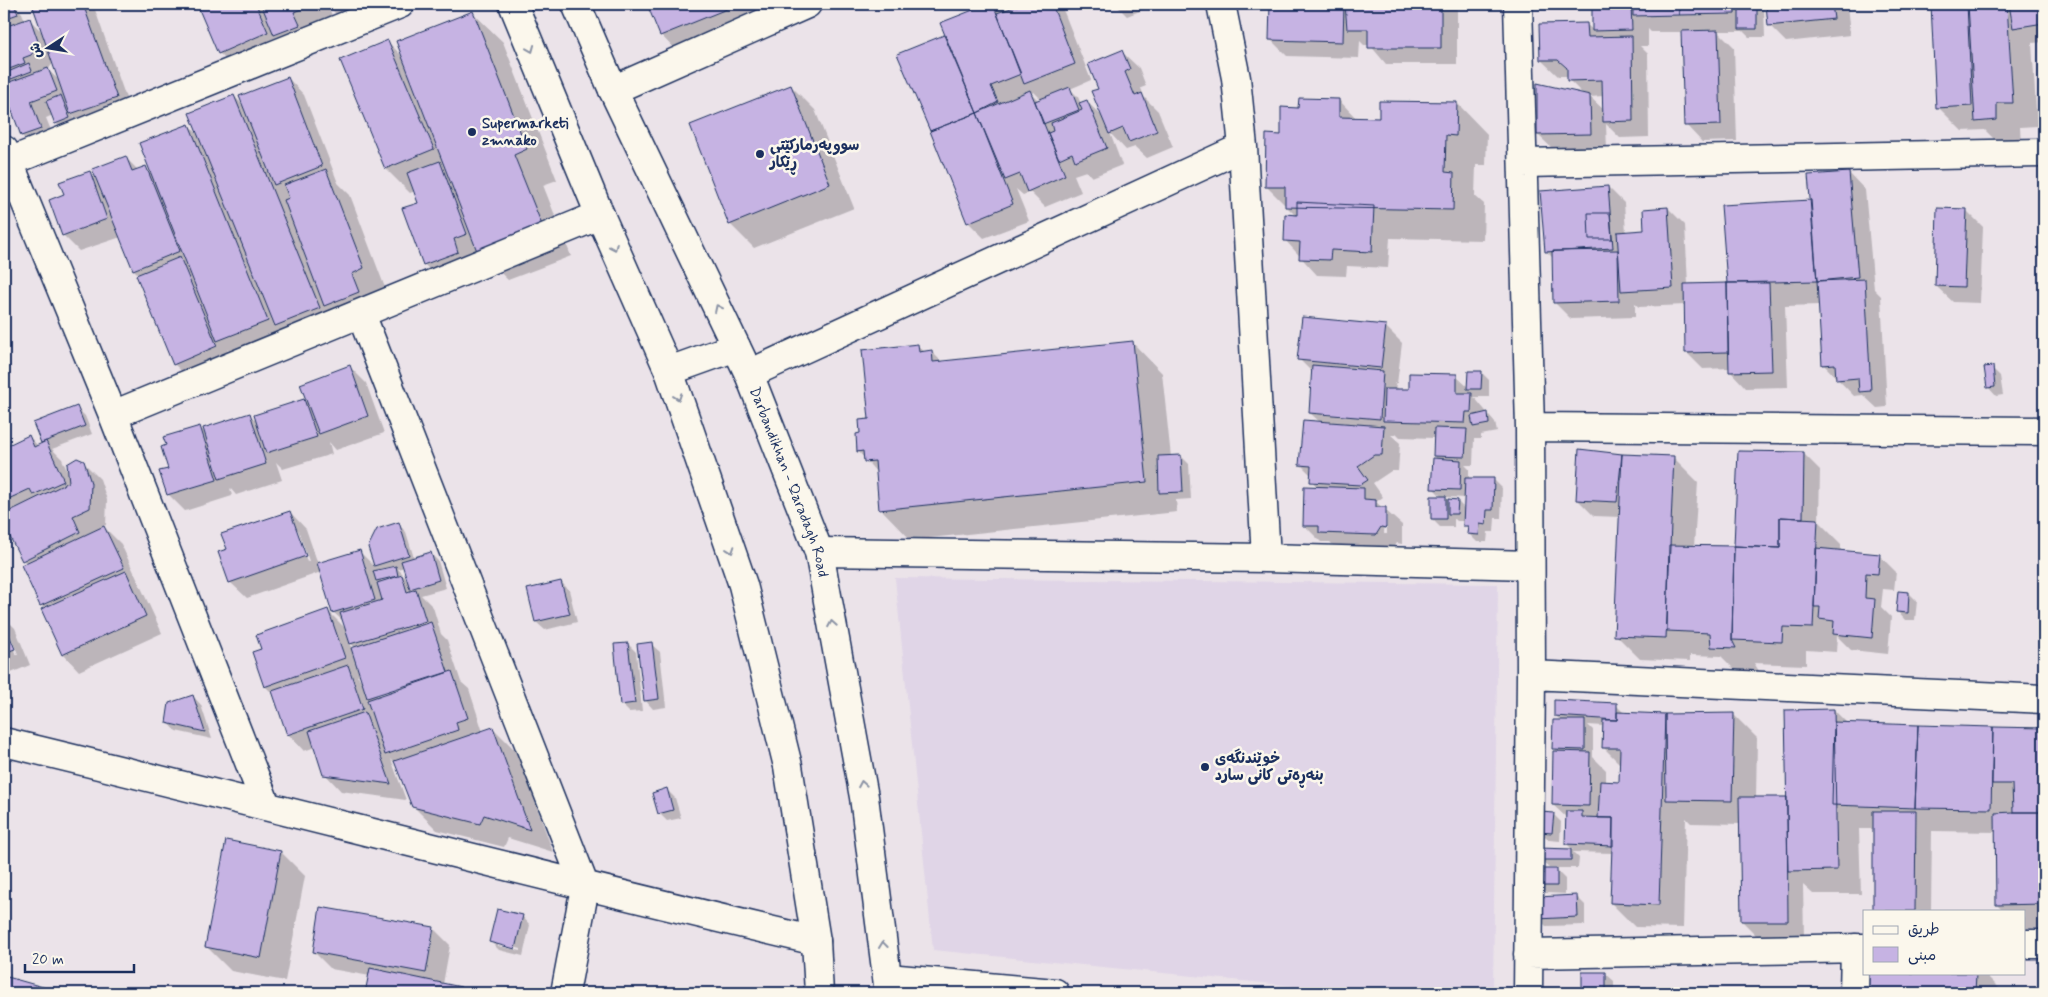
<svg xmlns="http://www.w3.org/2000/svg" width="2048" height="997" viewBox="0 0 2048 997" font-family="Mynerve,'Playpen Sans Arabic',sans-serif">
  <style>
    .built { fill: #e0d5e7 }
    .shadow { fill: #0003; fill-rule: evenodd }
    .building { fill: #c6b3e3; stroke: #1b2f5e }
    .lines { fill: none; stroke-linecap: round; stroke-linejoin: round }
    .minor-casing { stroke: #1b2f5e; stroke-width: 31 }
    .primary-casing { stroke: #1b2f5e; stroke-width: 31 }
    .minor { stroke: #fbf7ec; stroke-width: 28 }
    .primary { stroke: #fbf7ec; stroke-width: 28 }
    .oneway { stroke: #8b93a5 }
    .poi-dot { fill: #1b2f5e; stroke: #fbf7ec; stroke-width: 2 }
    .labels { text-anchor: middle; stroke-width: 5; stroke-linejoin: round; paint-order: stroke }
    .poi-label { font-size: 15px; font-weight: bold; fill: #1b2f5e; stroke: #fbf7ec; text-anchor: start }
    .street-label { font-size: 15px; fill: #1b2f5e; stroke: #fbf7ec }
  </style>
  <rect width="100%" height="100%" fill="#ebe3e9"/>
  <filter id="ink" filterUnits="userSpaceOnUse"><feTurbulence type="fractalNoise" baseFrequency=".02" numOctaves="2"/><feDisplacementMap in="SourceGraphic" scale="10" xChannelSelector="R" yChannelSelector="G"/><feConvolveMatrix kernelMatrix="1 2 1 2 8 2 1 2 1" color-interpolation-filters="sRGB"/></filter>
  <g filter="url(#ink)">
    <path class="built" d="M895 578 1498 584 1493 993H1363L933 950Z"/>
    <path class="shadow" d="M4 4 14 5 22 13 25 21 29 19 43 33 31 4H93L132 115 88 130 73 115 77 126 64 131 56 123 53 115 46 118 57 145 39 152 22 136 4 86 12 82 4 74ZM53 63 60 81 48 70Z
      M93 4H115L100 10Z
      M210 4H361L336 14 328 6 337 27 236 69 219 53 200 8Z
      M648 4H766L770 14 677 52 661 35Z
      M971 4H1016L1004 9 1006 12 1026 4H1057L1064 12 1091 80 1070 89 1078 97 1081 104 1086 101 1104 118 1100 90 1122 52 1139 68 1146 86 1141 88 1144 97 1158 111 1173 147 1147 158 1135 147 1126 150 1110 133 1122 165 1092 177 1086 171 1074 175 1081 192 1045 207 1030 192 1023 195 1016 189 1029 221 984 238 968 222 898 55 945 36 941 24 974 11ZM1034 92 1042 100 1039 101 1031 93Z
      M1115 4H1158L1127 16Z
      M1271 4H1452L1457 9V64H1386L1370 45H1364L1360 41 1359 58 1287 56 1270 39ZM1362 28 1374 30H1362Z
      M1593 4H1760L1764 8 1765 37H1749L1743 31H1718L1734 47 1737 141 1702 142 1686 125 1683 32H1651L1648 29V46H1640L1648 54 1649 137 1620 138 1606 124 1607 150 1555 151 1538 135 1583 94 1569 80 1568 76H1558L1541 60 1586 24 1594 31ZM1603 96 1604 110 1590 97Z
      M1767 4H1847L1850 35 1786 42 1769 25Z
      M1932 4H2044V42L2032 43 2037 126 2020 127 2021 144 2000 145 1985 130 1962 131 1938 107Z
      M472 12 503 42 557 180 543 185 571 256 508 280 479 252 440 281 424 264 419 203 415 191 410 193 386 169 342 61 388 42 404 58Z
      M288 78 304 95 338 183 350 195 387 293 242 364 227 349 233 363 191 380 174 364 139 275 134 270 121 237 79 251 63 235 65 195 89 173 99 182 125 157 138 170 145 167 153 175 189 125 201 138 234 96 244 106Z
      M791 86 815 110 854 208 754 248 730 224Z
      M1339 100 1357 119H1380L1457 103 1487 134 1486 165H1476L1475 196 1484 204 1483 240 1390 238 1388 268 1347 266 1346 276 1317 275 1285 240 1296 216 1266 186 1282 136 1300 109Z
      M1849 173 1865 190 1874 289 1881 296 1887 407 1877 408 1863 395 1854 396 1823 364 1820 305 1785 306 1788 387 1746 388 1730 371V368L1703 369 1686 352 1685 305 1639 307 1635 304V317L1571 319 1554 302V259L1546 251 1608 187 1624 203 1626 232 1646 231 1668 208 1685 225 1688 285H1730L1728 283 1811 201Z
      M1966 210 1983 227 1980 303 1953 302 1936 286Z
      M1385 326 1402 343 1397 384 1394 383 1399 390H1410L1456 376 1469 388 1481 372 1489 380V397H1474L1495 422 1497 432 1481 435V439H1474L1473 465H1465L1469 469V479L1494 480 1502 488 1501 518H1495L1494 532H1488L1487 542H1477L1469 534 1465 521H1457L1454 518V527H1440L1432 519 1442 497 1433 488 1438 460 1434 456 1435 438 1400 437 1396 433V435H1391L1400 443 1398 471H1391L1373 483 1383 497 1376 502 1402 525V544L1397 543 1392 551 1337 549 1330 542H1321L1304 525 1318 488 1312 481V476L1301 465 1320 422 1310 413 1313 373 1299 359ZM1445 497 1466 498 1465 509 1457 501H1449ZM1385 514 1387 517V534H1384Z
      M1132 342 1162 373 1171 457 1181 456 1189 464 1191 499 1176 500 1177 512 911 540 881 509 877 473 858 451 861 434 917 345 925 352H932L942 362Z
      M350 367 366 383 384 433 336 450 329 442 332 454 283 469 276 462 282 480 236 495 230 488 232 496 185 511 168 494 169 469 200 427 205 433 249 414 257 422 304 400 309 405Z
      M1992 368 2000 376 2003 395 1996 396 1988 387Z
      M77 408 85 416 92 434 52 449 62 459 68 473 83 462 100 479 107 500 106 525 103 526 121 544 162 633 79 671 63 654 45 609 41 605 26 564 4 523V515L12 512 4 504V448L29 436 38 446 43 444 42 442Z
      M1580 451 1674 458 1698 482 1694 547 1737 548 1803 453 1820 470 1819 522 1841 544V552L1879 555 1896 572 1894 590 1883 589 1881 607 1891 617 1888 654 1851 650 1837 636 1836 652 1806 650V665L1754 663 1759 671H1736L1721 656 1690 655V661L1640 659 1616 635 1621 517 1594 516 1577 499Z
      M290 512 306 529 318 564 360 552 375 567 369 547 398 524 406 532 414 558 430 553 438 561 446 588 421 595 433 607 441 634 447 640 461 682 469 689 483 732 493 728 517 752 553 852 508 838 504 847 437 830 413 806 396 764 391 759 406 800 341 791 325 774 315 747 304 751 288 734 275 696 266 687 254 653 327 610 347 630 345 623 333 612 321 572 247 598 230 582 229 550ZM296 530H298L309 561 307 562ZM404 567 410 585 404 576 381 581V579L403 574 398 569ZM349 642 356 648 352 649ZM361 675 363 682 357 676ZM410 684 411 687 377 697V694Z
      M561 582 569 590 577 622 545 630 536 622Z
      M1909 593 1917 601 1915 620H1905L1897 611Z
      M4 617 15 628 30 665 4 676ZM6 630H8L18 654 16 655Z
      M628 644 636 652 642 711 629 712 621 704Z
      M651 644 660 652 666 707 653 709 645 700Z
      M193 696 201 705 212 739 176 731 168 722Z
      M1616 705 1625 714H1733L1757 738 1756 799H1788L1834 710 1847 723 1994 730V729H2044V928L2024 929V911H2003L1997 905 1996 832 1932 831 1931 911H1874L1875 829H1859L1861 894H1813L1803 885 1804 937 1759 938 1742 921 1741 824 1691 823 1686 818 1683 928 1635 927 1611 903 1613 853 1573 852 1579 858 1578 868H1549L1540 860V850H1573L1567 844V818L1553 805 1558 753 1554 748 1561 721 1555 715ZM1588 725 1604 726 1603 747 1621 765 1620 783H1606V770L1593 757V730Z
      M667 790 675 798 681 818 667 821 659 813Z
      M1553 814 1561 822 1560 841 1549 840 1541 832Z
      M281 852 305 876 285 981 231 971 207 947Z
      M1557 871 1565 879V894L1546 893 1538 885Z
      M1577 897 1585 905V925L1546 926 1538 918Z
      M522 916 530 925 523 956 499 950 491 942ZM498 943 521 949V951L498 946Z
      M433 928 450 945 443 984 460 988 465 993H366L370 976 331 969 314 952Z
      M1583 973H1605L1614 981V993H1584Z
      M1864 973H1984L2000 989V993H1862Z
      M4 978 60 993H4Z"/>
    <path class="building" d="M4 4 6 6 14 4 18 14 4 19Z
      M32 4H83L117 98 70 114Z
      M207 4H256L268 32 218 54 198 7Z
      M261 4H313L294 12 300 25 274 35Z
      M647 4H739L660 36Z
      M970 4H993L1021 74 991 86 998 102 977 113 940 23 973 10Z
      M1022 4H1052L1075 64 1024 84 997 13Z
      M1270 4H1344L1343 42 1269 40Z
      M1345 4H1441V48H1368V29H1347Z
      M1592 4H1631L1632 30 1592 31Z
      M1633 4H1679V15L1633 16Z
      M1679 4H1735V14L1679 15Z
      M1739 4H1757V29H1739Z
      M1766 4H1832L1834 19 1768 26Z
      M1931 4H1967L1972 106 1936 108Z
      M1968 4H2007L2013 103H1997V120L1975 122Z
      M2009 4H2044V23L2013 28Z
      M473 11 527 149 514 155 542 225 477 251 396 41Z
      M30 18 39 44 31 55 23 58 25 63 4 71V27Z
      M1587 23 1588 37 1632 36 1633 121 1603 122 1602 80 1567 81V68L1558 60H1540L1539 24Z
      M1718 30 1721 125 1684 126 1681 31Z
      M944 35 977 113 930 131 897 54Z
      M388 40 434 149 385 169 340 60Z
      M1122 50 1130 69 1125 72 1135 96 1142 93 1157 131 1129 142 1123 128 1109 134 1091 91 1098 89 1088 64Z
      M29 63 32 71 11 79 8 72Z
      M48 68 57 91 31 101 41 129 21 136 4 89V84Z
      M288 77 322 166 274 185 239 96Z
      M1537 83 1590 95 1591 134 1537 135Z
      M791 85 830 184 729 225 690 125Z
      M1070 87 1079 110 1043 124 1035 101Z
      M1030 90 1065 175 1027 192 1020 174 1005 180 977 113Z
      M61 95 70 118 55 124 46 101Z
      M234 95 320 308 275 326 189 113Z
      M1299 98 1339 99V117L1379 118V101L1457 102 1456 136 1446 135 1445 172 1454 173 1453 210 1285 207V187H1265L1266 134 1281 135V107L1298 108Z
      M1087 100 1107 148 1075 161 1072 153 1059 159 1048 133 1053 131 1051 123 1082 110 1079 103Z
      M977 113 1013 204 967 223 930 131Z
      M189 124 268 321 217 341 139 143Z
      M126 156 132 171 146 166 180 251 133 270 92 169Z
      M440 161 467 234 454 239 458 252 423 265 402 208 418 203 407 173Z
      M326 169 364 268 352 274 359 292 324 306 284 200 289 198 284 185Z
      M90 171 107 219 62 236 49 200 64 194 59 182Z
      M1849 172 1858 277 1817 281 1808 175Z
      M1608 186 1613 248 1545 252 1540 191Z
      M1811 200 1817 281 1727 283 1721 205Z
      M1297 202 1374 206 1372 252 1331 250 1330 260 1299 259 1300 242 1284 241 1285 214 1297 215Z
      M1668 207 1673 288 1621 291 1617 232 1644 230 1643 209Z
      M1937 208 1967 209 1964 287 1935 286Z
      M1588 213H1610L1612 239H1589Z
      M1618 250 1619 301 1553 303 1552 251Z
      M180 257 217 346 173 365 136 275Z
      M1865 279 1871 391 1859 392 1858 378 1836 380 1835 364 1822 365 1817 281Z
      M1727 283H1769L1772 371 1729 372Z
      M1727 283 1728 352 1685 353 1684 284Z
      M1302 317 1386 325 1381 368 1297 360Z
      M1133 341 1147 482 879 510 875 461 864 462 863 451 857 452 856 434 860 433 859 420 869 419 862 350 918 344 919 352 932 350 933 362Z
      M350 365 368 416 319 434 300 384Z
      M1312 365 1383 371 1380 419 1309 413Z
      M1993 366 1995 387 1987 388 1984 367Z
      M1468 371H1482L1481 389H1467Z
      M1409 373 1457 374V393H1472L1471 412H1466L1465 423 1383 421 1384 389H1409Z
      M304 399 317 437 266 453 254 415Z
      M77 406 85 426 41 443 33 423Z
      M1488 412 1489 424 1473 427 1471 416Z
      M250 413 266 464 219 479 203 428Z
      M1303 420 1384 426 1382 455H1374L1358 466 1368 480 1360 485 1310 482 1311 466 1299 465Z
      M200 426 217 480 167 495 159 471 168 469 161 447 166 445 163 437Z
      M1434 428 1467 429 1465 457 1433 456Z
      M29 435 34 447 46 441 64 481 33 495 30 489 4 501V447Z
      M1579 449 1622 454 1617 502 1576 500Z
      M1738 451 1804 452 1803 518 1780 517V548L1734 546Z
      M1622 454 1674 456 1666 638 1614 636Z
      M1181 455 1183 492 1159 493 1158 456Z
      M77 458 84 461 91 483 90 508 73 516 80 532 22 561 4 525V514L69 482 67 464Z
      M1433 458 1461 460 1460 490 1431 489Z
      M1465 478H1494L1493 510H1487L1486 525 1480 524 1479 535 1467 534 1468 526H1463Z
      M1304 486 1364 488V499L1376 500V507H1386V528L1381 527 1376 535 1319 533V526H1303Z
      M1431 496H1446V519H1431Z
      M1448 499 1458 500 1457 514H1448Z
      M290 511 306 556 229 583 218 552 227 549 221 534Z
      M1780 517 1818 519 1813 628 1783 627 1782 642 1732 640 1734 546 1780 548Z
      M399 522 409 555 374 566 368 547 377 529Z
      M104 526 124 568 40 606 21 565Z
      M1669 545 1734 546 1732 640 1736 648 1711 647 1710 633 1667 631Z
      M1816 548 1880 554 1878 574 1866 573 1865 598 1875 599 1872 638 1833 634 1834 621 1819 619 1820 607H1814Z
      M360 550 375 600 332 613 317 563Z
      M431 552 439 580 410 589 401 561Z
      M396 566 398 576 376 581 373 571Z
      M126 571 146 616 62 655 41 609Z
      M402 575 407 592 416 589 426 621 350 644 340 613 382 600 377 583Z
      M561 581 570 614 535 622 527 589Z
      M1898 591 1909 592 1908 613 1896 612Z
      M328 609 345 658 264 687 252 652 261 649 256 635Z
      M4 622 15 649 4 653Z
      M431 622 448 672 367 698 351 648Z
      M652 642 659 699 644 701 637 644Z
      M628 643 635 703 620 705 614 644Z
      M348 665 363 709 287 735 272 691Z
      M452 671 468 718 456 722 458 730 385 755 367 700Z
      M193 695 205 732 166 723 169 703Z
      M1554 700 1617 703V720L1554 716Z
      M1834 709 1837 870 1788 871 1785 710Z
      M365 712 391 784 323 775 309 731Z
      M1617 712 1665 714 1659 905 1610 903 1613 818H1598L1600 781 1619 782 1620 748H1602L1603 720H1617Z
      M1734 713 1732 801 1666 800 1665 714Z
      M1553 720H1585V750L1552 749Z
      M1834 722 1918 725 1915 808 1832 805Z
      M1918 725 1993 727 1991 809 1915 808Z
      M493 727 530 830 484 815 480 824 412 807 394 761Z
      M1993 727 2044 728V812H2013L2012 784H1992Z
      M1553 751 1590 752 1589 806 1552 805Z
      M667 788 673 810 658 814 652 793Z
      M1739 797H1787L1788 921H1741Z
      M1566 811H1582V817L1613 818V846L1565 844Z
      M1873 811H1916L1915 911H1873Z
      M1541 812 1554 813 1552 833 1539 832Z
      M2013 812H2044V904L1996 905 1995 813Z
      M226 840 281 851 261 958 205 947Z
      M1539 848 1571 849V860H1539Z
      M1537 869H1557V886H1537Z
      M1577 895 1578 917 1537 919V897Z
      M320 907 434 927 426 973 313 952Z
      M497 909 523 915 515 949 489 942Z
      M370 968 461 987 459 993H365Z
      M1582 972H1606V993H1582Z
      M1864 973H1976L1975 993H1861Z
      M4 976 64 993H4Z"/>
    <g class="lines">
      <defs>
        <path id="minor" d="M1221 4 1236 78 1243 147 1266 558
          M1518 4 1530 427 1531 675 1528 993
          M613 90 807 4
          M4 150 113 415 266 805
          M9 162 400 4
          M1523 163 2044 153
          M361 314 585 887 565 993
          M749 374 1243 147
          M113 415 600 215
          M1530 427 2044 431
          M819 552 1266 558 1530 565
          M1531 675 2044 699
          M4 742C275 807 545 878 816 941
          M2024 944H2044
          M1528 954 1864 948
          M888 978 1055 993
          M1854 993 1855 948"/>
        <g id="primary">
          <path d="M513 4 600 215 669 371 743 585 788 766 816 941 819 993"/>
          <path id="s1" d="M576 4 613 90 749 374 819 552 864 797 889 993"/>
          <path d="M669 371 736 347"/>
        </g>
      </defs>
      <use href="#minor" class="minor-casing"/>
      <use href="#primary" class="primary-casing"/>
      <use href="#minor" class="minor"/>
      <use href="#primary" class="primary"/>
    </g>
    <defs><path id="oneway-chevron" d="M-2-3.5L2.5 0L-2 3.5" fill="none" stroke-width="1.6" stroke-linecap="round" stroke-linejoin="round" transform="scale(1.25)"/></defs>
    <g class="oneway">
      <use href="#oneway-chevron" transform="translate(531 49) rotate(68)"/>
      <use href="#oneway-chevron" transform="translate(614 247) rotate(66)"/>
      <use href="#oneway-chevron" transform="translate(718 308) rotate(-116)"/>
      <use href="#oneway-chevron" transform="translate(678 397) rotate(71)"/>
      <use href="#oneway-chevron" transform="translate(731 550) rotate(71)"/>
      <use href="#oneway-chevron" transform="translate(832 624) rotate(-100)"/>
      <use href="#oneway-chevron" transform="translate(862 784) rotate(-100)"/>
      <use href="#oneway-chevron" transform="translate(883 945) rotate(-97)"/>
    </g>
  </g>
  <g class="poi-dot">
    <circle cx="472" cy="132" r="5"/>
    <circle cx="760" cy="154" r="5"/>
    <circle cx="1205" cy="767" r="5"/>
  </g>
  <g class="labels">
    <g class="poi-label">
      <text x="482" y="128">Supermarketi<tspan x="482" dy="17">zmnako</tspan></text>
      <text x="770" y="150">سووپەرمارکێتی<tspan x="770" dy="17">ڕێکار</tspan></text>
      <text x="1215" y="763">خوێندنگەی<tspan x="1215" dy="17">بنەڕەتی کانی سارد</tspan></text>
    </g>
    <g class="street-label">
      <text dy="5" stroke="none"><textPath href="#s1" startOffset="524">Darbandikhan - Qaradagh Road</textPath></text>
    </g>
  </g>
  <rect width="2048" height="997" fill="none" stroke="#fbf7ec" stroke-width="20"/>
  <rect x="10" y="10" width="2028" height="977" fill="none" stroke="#1b2f5e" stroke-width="2" filter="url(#ink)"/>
  <rect x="1863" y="910" width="162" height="65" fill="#fbf7ec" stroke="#a1a7b3"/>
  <rect x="1873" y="926" width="25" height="8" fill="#fbf7ec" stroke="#a1a7b3"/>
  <text x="1908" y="934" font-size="15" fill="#1b2f5e">طريق</text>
  <rect x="1873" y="947" width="25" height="15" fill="#c6b3e3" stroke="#a1a7b3"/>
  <text x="1908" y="960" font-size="15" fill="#1b2f5e">مبنى</text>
  <g transform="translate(48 48) rotate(258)" stroke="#fbf7ec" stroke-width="4" paint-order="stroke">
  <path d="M0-4L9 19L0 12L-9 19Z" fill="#1b2f5e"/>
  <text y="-8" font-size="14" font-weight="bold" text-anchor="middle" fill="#1b2f5e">ش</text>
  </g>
  <path d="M25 964v8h109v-8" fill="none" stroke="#1b2f5e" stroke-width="2.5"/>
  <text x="32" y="964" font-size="15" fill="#1b2f5e" stroke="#fbf7ec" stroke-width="4" paint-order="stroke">20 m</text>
</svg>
